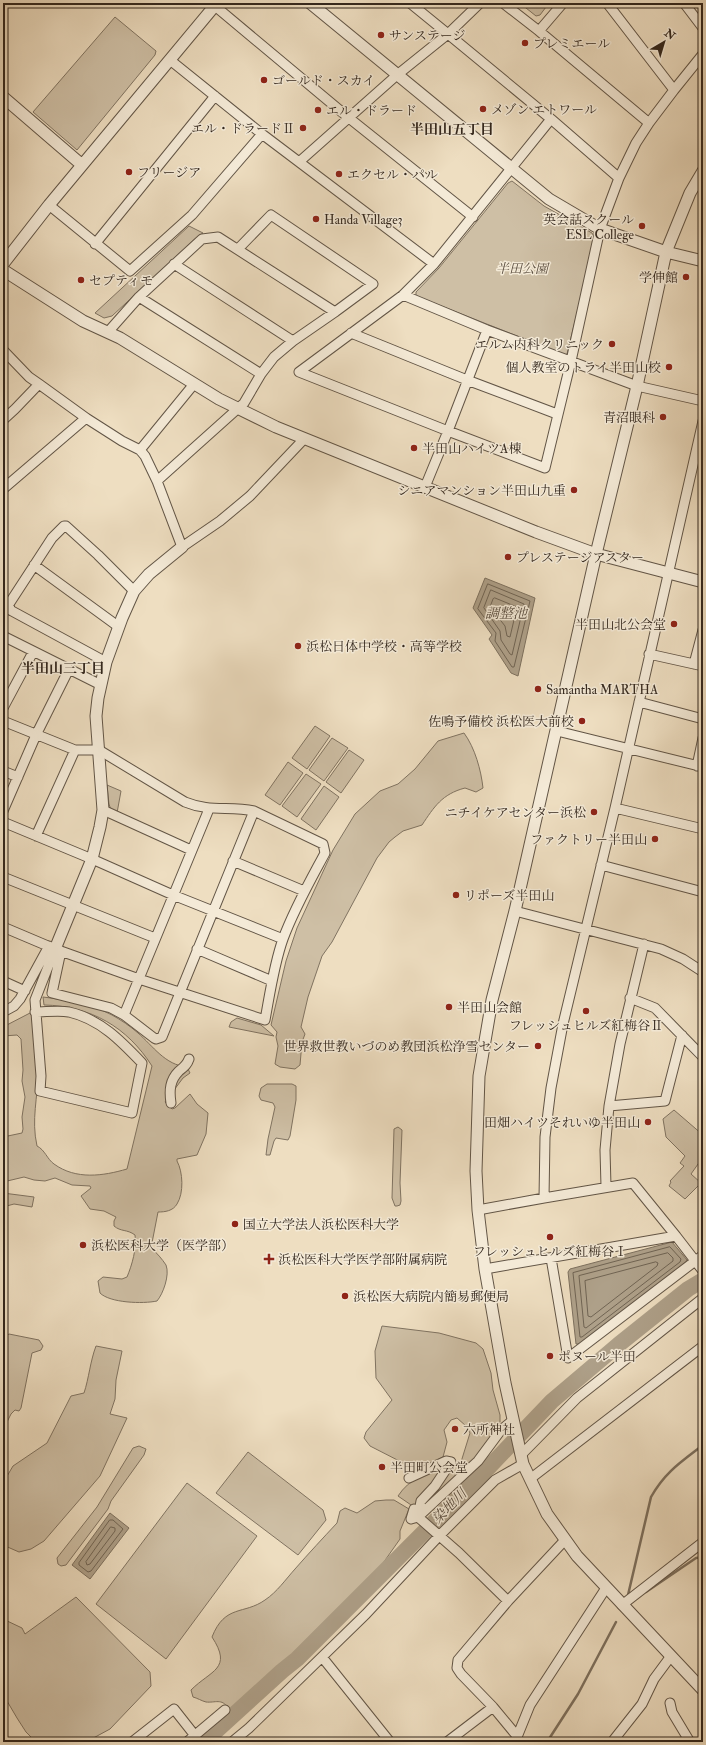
<svg xmlns="http://www.w3.org/2000/svg" width="706" height="1745" viewBox="0 0 706 1745" font-family="'IM FELL Double Pica','Noto Serif JP',serif">
  <style>
    .green { fill: #cebfa5; stroke: #807361 }
    .water { fill: #aea089; stroke: #7d705e }
    .lines { fill: none; stroke-linecap: round; stroke-linejoin: round }
    .shore { stroke: #706453; stroke-width: 1 }
    .stream { stroke: #7d705e; stroke-width: 2.5 }
    .river { stroke: #aea089; stroke-width: 16 }
    .minor-casing { stroke: #625546; stroke-width: 11 }
    .tertiary-casing { stroke: #625546; stroke-width: 13 }
    .minor { stroke: #f4ead7; stroke-width: 9 }
    .tertiary { stroke: #f4ead7; stroke-width: 11 }
    .poi-dot { fill: #8f2418; stroke: #f4ead7; stroke-width: 1.5 }
    .labels { text-anchor: middle; stroke-width: 3; stroke-linejoin: round; paint-order: stroke }
    .poi-label { font-size: 13px; fill: #33271d; stroke: #f4ead7; text-anchor: start }
    .park-label { font-size: 13px; font-style: italic; fill: #5a4d3f; stroke: #f4ead7 }
    .neighbourhood-label { font-size: 14px; font-weight: bold; fill: #33271d; stroke: #f4ead7 }
    .water-label { font-size: 14px; font-style: italic; fill: #584b3d; stroke: #f4ead7 }
  </style>
  <rect width="100%" height="100%" fill="#eedec1"/>
  <filter id="stains"><feTurbulence type="fractalNoise" baseFrequency=".005" numOctaves="4"/><feColorMatrix values="0 0 0 0 .2 0 0 0 0 .09 0 0 0 0 .02 0 0 0 .5 -.17"/></filter>
  <radialGradient id="worn" r=".72"><stop offset=".6" stop-color="#630" stop-opacity="0"/><stop offset="1" stop-color="#630" stop-opacity=".3"/></radialGradient>
  <path class="green" d="M549 3 540 15 536 16 521 4Z
    M115 17 156 51 155 55 77 150 33 112Z
    M512 181 544 206 592 233 595 239 567 354 565 355 416 296V292L439 268 508 183Z
    M189 226 203 233 197 237 112 316 104 318 95 313Z
    M315 726 330 736 307 769 292 758Z
    M464 733C475 748 481 770 483 788L476 792 465 788C442 794 434 807 422 825L403 831 395 837 389 842 377 858 332 942 322 956 308 997 301 1027 305 1034 302 1042 300 1065 295 1069 280 1067 275 1064 278 1046 276 1037 277 1032 271 1025 286 961 297 928 333 850 355 814 380 791 398 784 415 769 438 741Z
    M332 738 348 748 324 781 309 770Z
    M349 750 364 760 341 793 326 782Z
    M288 762 303 773 280 805 265 795Z
    M306 774 321 784 297 817 282 806Z
    M107 785 121 791 117 813 111 810 109 804Z
    M324 786 339 797 316 830 301 819Z
    M43 997C67 1000 91 1004 112 1015 121 1020 130 1026 138 1033 153 1046 165 1065 187 1067L190 1073 183 1078 165 1102 172 1109 175 1108 190 1094 197 1104 208 1113 206 1134 197 1155 177 1159V1161C183 1172 184 1193 177 1204 173 1211 165 1212 158 1212L151 1248C157 1253 162 1259 166 1265 170 1275 163 1294 157 1301 143 1304 110 1303 100 1293L98 1281 103 1277 122 1279 127 1277C132 1265 137 1248 135 1235 127 1229 121 1232 114 1226V1221L116 1217 104 1211 90 1209 81 1196 91 1188 90 1186 72 1185 55 1178 45 1181 34 1180 24 1177 3 1182V1137L22 1133 23 1129 22 1117 25 1097 22 1081 23 1070 21 1039 17 1035 3 1036V1027L30 1013 33 1019C35 1037 38 1055 38 1072 38 1098 31 1119 37 1146 45 1150 47 1159 54 1164 76 1180 103 1176 127 1169L152 1066C127 1027 91 1006 44 1005Z
    M237 1018 261 1025 274 1036 229 1027 231 1022Z
    M292 1084 296 1086V1100L290 1136 288 1140 276 1138 274 1141 270 1155H266L268 1139 275 1107 273 1103 261 1100 259 1096 261 1088 267 1084Z
    M674 1110 703 1135V1157L691 1174 701 1183 685 1199 669 1186 671 1182 670 1181 684 1166 680 1163 685 1156 666 1137 663 1119Z
    M398 1127 402 1130 400 1183 401 1201 400 1205 397 1206H395L392 1198 394 1129Z
    M3 1193 34 1197 32 1207 14 1204 3 1207Z
    M382 1326 439 1333 476 1343 483 1349 491 1373 493 1390 500 1415V1422L477 1459 421 1511 424 1501 453 1468 461 1462 470 1433 466 1426 457 1418 451 1420 444 1430 447 1442 443 1457 422 1468 415 1469 370 1446 364 1438 366 1432 392 1400 376 1378 375 1351Z
    M9 1334 39 1340 43 1346 41 1350 32 1353 21 1408 19 1411 15 1410 11 1414 6 1424H3V1338Z
    M96 1346 122 1351 116 1380 115 1399 110 1414 127 1418 100 1476 44 1541 31 1549 19 1552 3 1545V1483L13 1466 47 1443 71 1396 84 1393C89 1378 90 1362 96 1346Z
    M139 1446 146 1449 144 1455 111 1501 108 1509 66 1565 61 1566 58 1564 57 1558 97 1507 133 1448Z
    M248 1452 323 1510 326 1520 298 1555 216 1493Z
    M446 1463 418 1504 414 1507 398 1496C409 1479 428 1471 446 1463Z
    M187 1483 257 1536 166 1659 96 1604Z
    M386 1500H394L409 1509 400 1531V1539L374 1576 295 1657 277 1670 234 1710 228 1708C222 1698 215 1703 206 1702 202 1701 197 1698 193 1697L191 1690C211 1670 233 1669 212 1637 225 1604 244 1615 265 1600 277 1592 286 1579 295 1569 309 1553 323 1538 337 1523L340 1511 345 1508 357 1513 375 1501Z
    M76 1597 150 1672 151 1686 110 1729 86 1742H36L26 1732 17 1718 7 1701 3 1690V1619L22 1628 25 1634Z"/>
  <path class="water" d="M485 578 535 598 518 676 511 673 489 639 492 635 473 608Z
    M672 1242 687 1260 685 1263 581 1344H576L568 1272 570 1269Z
    M110 1513 129 1528 90 1579 72 1565Z"/>
  <g class="lines">
    <path class="shore" d="M488 584 530 601 514 667H512L495 641 496 633 478 609Z
      M491 590 524 604 512 655 510 654 501 640 500 631 484 608Z
      M495 598 517 607 510 637 507 636 505 626 490 607 493 599Z
      M670 1247 681 1259 680 1262 582 1337H580L573 1273Z
      M668 1253 673 1258V1261L586 1328 584 1327 579 1276Z
      M656 1262 658 1263 657 1266 591 1317 588 1316 585 1281Z
      M110 1520H113L123 1529 91 1571 88 1572 79 1565V1563Z
      M111 1527 115 1528V1531L90 1564 87 1565 86 1562Z"/>
    <path class="stream" d="M646 1592 696 1558 703 1557
      M628 1595 651 1497C665 1472 681 1462 703 1445
      M547 1742 578 1694 616 1622"/>
    <path class="river" d="M204 1742 282 1671 297 1659 490 1466 552 1401 618 1345 688 1289 703 1280"/>
    <defs>
      <path id="minor" d="M410 3 448 34 480 3
        M503 3 539 31 563 3
        M607 3 674 90 649 123
        M684 3 703 28
        M215 6 349 118 473 217
        M170 60 262 134 434 264
        M674 90 703 54
        M299 162 397 75 448 34 551 119 619 178 636 143 649 123 539 31
        M49 205 130 271 192 215 262 134
        M95 244 215 96
        M238 249 271 215 373 284 335 312
        M174 264 293 341
        M403 295 487 330 637 386 703 401
        M139 297 261 374
        M487 330 448 431 299 372 403 295 434 264 551 119
        M108 332 139 297 202 239 218 237 335 312 293 341 274 357 261 374 244 403 157 481
        M351 333 467 380 557 414
        M3 350 29 377 39 384 15 409 3 420
        M86 418 122 441 140 450 145 456 157 481 182 547 220 521 250 496 304 439
        M140 450 194 384
        M425 487 448 431 545 468 571 361 600 229 619 178
        M3 489 86 418 39 384
        M34 565 119 627
        M3 636 101 685
        M649 654 703 666
        M106 662 12 611 10 610 9 604 52 538 64 526H66L98 555 134 591
        M694 664 703 630
        M639 702 703 719
        M3 708 33 652
        M3 721 75 750H99L185 802C209 812 229 806 254 811L323 844 325 853C310 881 294 909 283 939 274 964 270 993 265 1020L139 979 55 949 3 927
        M557 731 703 767
        M697 766 703 738
        M3 771 18 777
        M615 808 703 829
        M103 810 191 850
        M3 811 36 735 69 669
        M3 822 92 859 173 895 283 939
        M36 836 75 750
        M233 861 304 891
        M601 865 703 892
        M3 877 155 938
        M515 911 661 949 683 959 703 972
        M197 949 272 981
        M61 951 52 993 111 1008 124 1015 154 1038 156 1039 162 1037 254 811
        M3 981 25 991
        M630 998 655 1008 703 1057
        M3 1012 14 1006 20 999 49 946
        M35 1012C46 1012 59 1010 69 1012 100 1019 121 1041 142 1063L132 1113 40 1091 41 1076 35 1000 55 949
        M124 1015 209 809
        M171 1103C169 1090 170 1080 179 1071 184 1067 187 1065 189 1059
        M609 1106 665 1101 682 1035
        M606 1186 605 1150 609 1106 620 1044 644 944
        M544 1198 633 1183 676 1236
        M478 1210 544 1198 545 1137 551 1088 563 1024 615 808 703 421
        M551 1258 568 1358 703 1255
        M485 1269 676 1236 703 1271
        M521 1455 577 1398 703 1298
        M409 1478 446 1461 451 1462 435 1486 421 1501 418 1517
        M530 1479 703 1346
        M414 1509 411 1519 418 1517 478 1461 501 1430 512 1421
        M418 1517 459 1553 508 1601
        M622 1605 703 1542
        M322 1657 390 1742
        M670 1703 672 1712 690 1742
        M517 1736 493 1707 461 1674 457 1668 458 1660 508 1601 565 1540
        M132 1742 174 1709 200 1742
        M187 1742 225 1710
        M232 1742 249 1728 366 1614 439 1536 495 1480 523 1464
        M447 1742 493 1707
        M515 1742 530 1705 606 1588
        M612 1742 642 1704 654 1679 671 1656"/>
      <path id="tertiary" d="M310 3 549 199 600 229 666 252 637 386 596 554 515 911 492 1000 479 1076 476 1171 478 1210 485 1269 505 1383 523 1464 547 1514 577 1556 703 1690
        M3 97 82 165
        M703 171 690 193 666 252 703 261
        M3 264 49 205 217 3
        M3 270 83 321 120 338 219 399 276 427 536 532 596 554 703 582
        M55 949 92 859 100 827 103 810 96 716 98 698 106 662 122 618 134 591 149 574 182 547"/>
    </defs>
    <use href="#minor" class="minor-casing"/>
    <use href="#tertiary" class="tertiary-casing"/>
    <use href="#minor" class="minor"/>
    <use href="#tertiary" class="tertiary"/>
  </g>
  <g class="poi-dot">
    <circle cx="381" cy="35" r="4"/>
    <circle cx="525" cy="43" r="4"/>
    <circle cx="264" cy="80" r="4"/>
    <circle cx="483" cy="109" r="4"/>
    <circle cx="318" cy="110" r="4"/>
    <circle cx="303" cy="128" r="4"/>
    <circle cx="129" cy="172" r="4"/>
    <circle cx="339" cy="174" r="4"/>
    <circle cx="316" cy="219" r="4"/>
    <circle cx="642" cy="226" r="4"/>
    <circle cx="686" cy="277" r="4"/>
    <circle cx="81" cy="280" r="4"/>
    <circle cx="612" cy="344" r="4"/>
    <circle cx="669" cy="367" r="4"/>
    <circle cx="663" cy="417" r="4"/>
    <circle cx="414" cy="448" r="4"/>
    <circle cx="574" cy="490" r="4"/>
    <circle cx="508" cy="557" r="4"/>
    <circle cx="674" cy="624" r="4"/>
    <circle cx="298" cy="646" r="4"/>
    <circle cx="538" cy="689" r="4"/>
    <circle cx="582" cy="721" r="4"/>
    <circle cx="594" cy="812" r="4"/>
    <circle cx="655" cy="839" r="4"/>
    <circle cx="456" cy="895" r="4"/>
    <circle cx="449" cy="1007" r="4"/>
    <circle cx="586" cy="1011" r="4"/>
    <circle cx="538" cy="1046" r="4"/>
    <circle cx="648" cy="1122" r="4"/>
    <circle cx="235" cy="1224" r="4"/>
    <circle cx="550" cy="1237" r="4"/>
    <circle cx="83" cy="1245" r="4"/>
    <path d="M267 1253h4v4h4v4h-4v4h-4v-4h-4v-4h4z"/>
    <circle cx="345" cy="1296" r="4"/>
    <circle cx="550" cy="1356" r="4"/>
    <circle cx="455" cy="1429" r="4"/>
    <circle cx="382" cy="1467" r="4"/>
  </g>
  <g class="labels">
    <g class="poi-label">
      <text x="389" y="40">サンステージ</text>
      <text x="533" y="48">プレミエール</text>
      <text x="272" y="85">ゴールド・スカイ</text>
      <text x="491" y="114">メゾン エトワール</text>
      <text x="326" y="115">エル・ドラード</text>
      <text x="295" y="133" text-anchor="end">エル・ドラードⅡ</text>
      <text x="137" y="177">フリージア</text>
      <text x="347" y="179">エクセル・パル</text>
      <text x="324" y="224">Handa Village3</text>
      <text x="634" y="224" text-anchor="end">英会話スクール<tspan x="634" dy="15">ESL College</tspan></text>
      <text x="678" y="282" text-anchor="end">学伸館</text>
      <text x="89" y="285">セプティモ</text>
      <text x="604" y="349" text-anchor="end">エルム内科クリニック</text>
      <text x="661" y="372" text-anchor="end">個人教室のトライ半田山校</text>
      <text x="655" y="422" text-anchor="end">青沼眼科</text>
      <text x="422" y="453">半田山ハイツA棟</text>
      <text x="566" y="495" text-anchor="end">シニアマンション半田山九重</text>
      <text x="516" y="562">プレステージアスター</text>
      <text x="666" y="629" text-anchor="end">半田山北公会堂</text>
      <text x="306" y="651">浜松日体中学校・高等学校</text>
      <text x="546" y="694">Samantha MARTHA</text>
      <text x="574" y="726" text-anchor="end">佐鳴予備校 浜松医大前校</text>
      <text x="586" y="817" text-anchor="end">ニチイケアセンター浜松</text>
      <text x="647" y="844" text-anchor="end">ファクトリー半田山</text>
      <text x="464" y="900">リポーズ半田山</text>
      <text x="457" y="1012">半田山会館</text>
      <text x="586" y="1030" text-anchor="middle">フレッシュヒルズ紅梅谷Ⅱ</text>
      <text x="530" y="1051" text-anchor="end">世界救世教いづのめ教団浜松浄雪センター</text>
      <text x="640" y="1127" text-anchor="end">田畑ハイツそれいゆ半田山</text>
      <text x="243" y="1229">国立大学法人浜松医科大学</text>
      <text x="91" y="1250">浜松医科大学（医学部）</text>
      <text x="550" y="1256" text-anchor="middle">フレッシュヒルズ紅梅谷Ⅰ</text>
      <text x="278" y="1264">浜松医科大学医学部附属病院</text>
      <text x="353" y="1301">浜松医大病院内簡易郵便局</text>
      <text x="558" y="1361">ポヌール半田</text>
      <text x="463" y="1434">六所神社</text>
      <text x="390" y="1472">半田町公会堂</text>
    </g>
    <g class="park-label">
      <text x="522" y="273">半田公園</text>
    </g>
    <g class="neighbourhood-label">
      <text x="452" y="134">半田山五丁目</text>
      <text x="63" y="673">半田山三丁目</text>
    </g>
    <g class="water-label">
      <text x="506" y="618">調整池</text>
      <text transform="translate(449 1506) rotate(-45)" y="5">染地川</text>
    </g>
  </g>
  <rect width="706" height="1745" fill="none" stroke="#eedec1" stroke-width="16"/>
  <rect x="4" y="4" width="698" height="1737" fill="none" stroke="#33271d" stroke-width="2"/>
  <rect x="8" y="8" width="690" height="1729" fill="none" stroke="#33271d"/>
  <g transform="translate(664 42) rotate(38)" stroke="#f4ead7" stroke-width="3" paint-order="stroke">
  <path d="M0-3L7 15L0 10L-7 15Z" fill="#33271d"/>
  <text y="-6" font-size="11" font-weight="bold" text-anchor="middle" fill="#33271d">N</text>
  </g>
  <rect width="100%" height="100%" filter="url(#stains)"/>
  <rect width="100%" height="100%" fill="url(#worn)"/>
</svg>
